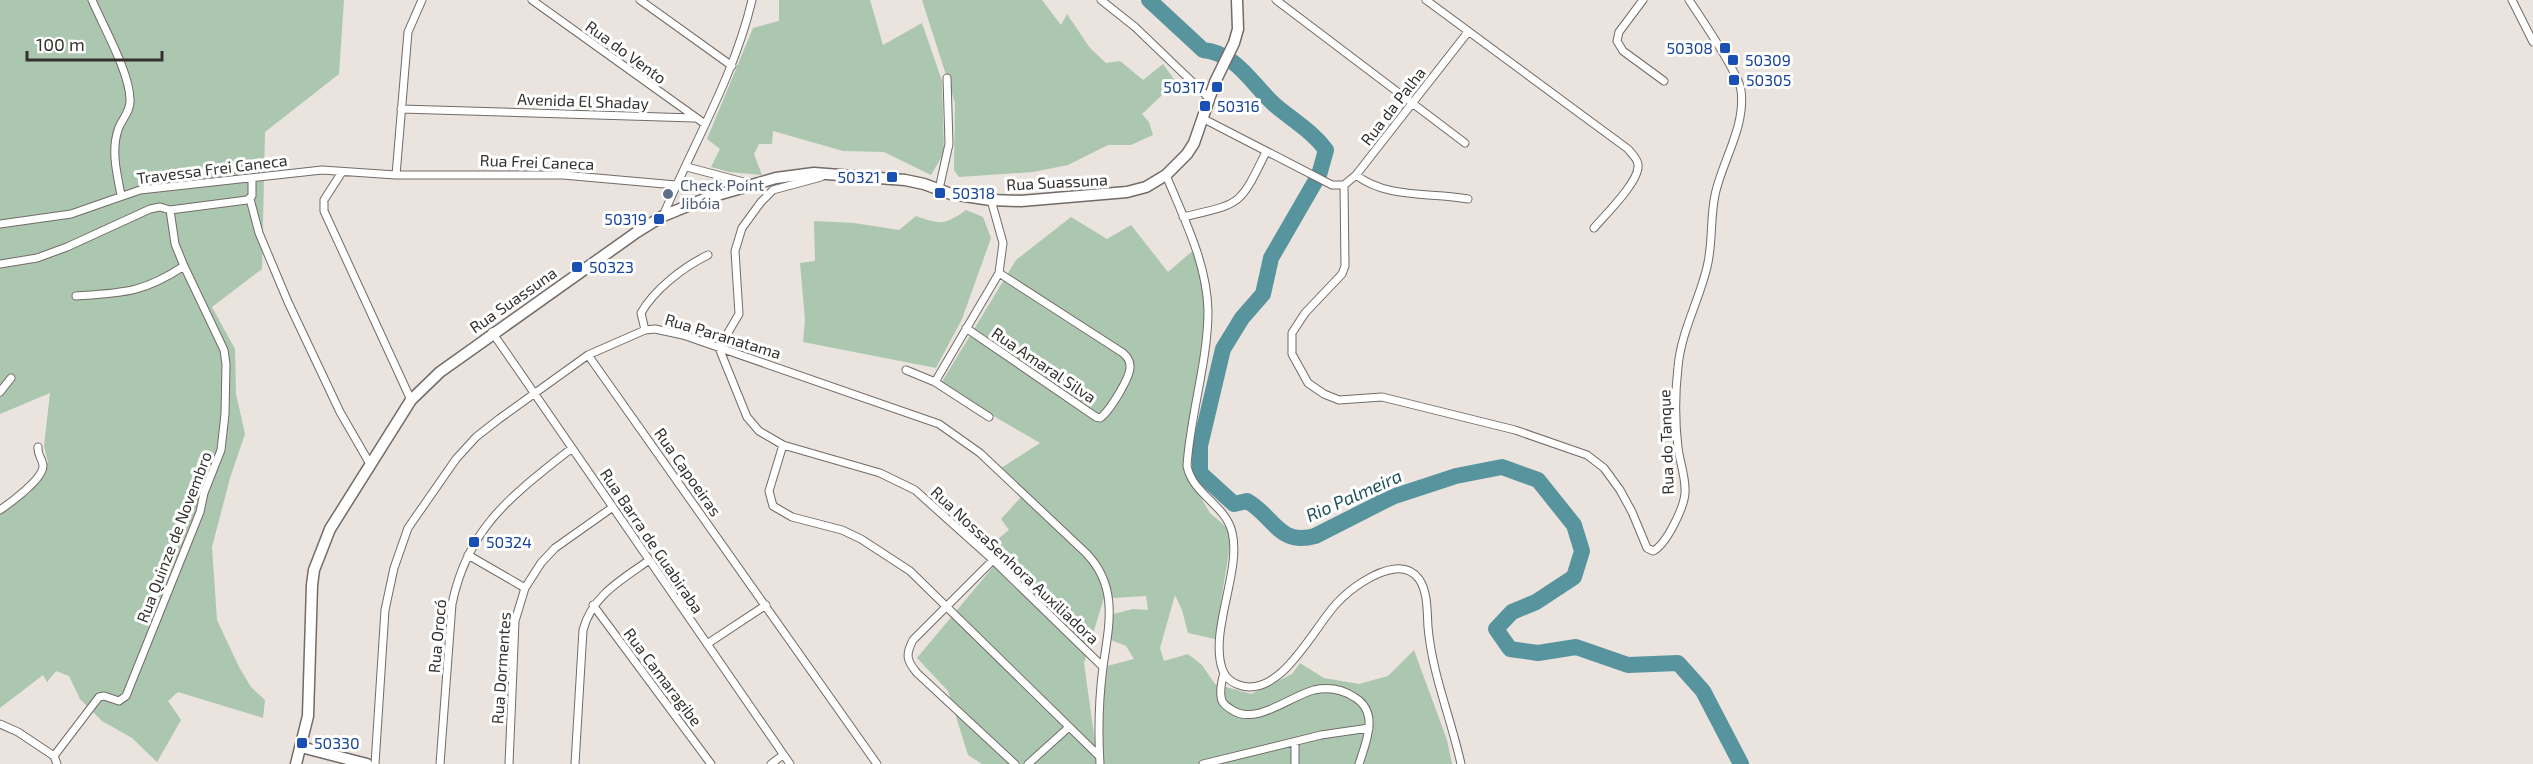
<svg xmlns="http://www.w3.org/2000/svg" width="2533" height="764" viewBox="0 0 2533 764" font-family="'Exo 2',sans-serif">
  <style>
    .green { fill: #acc7af }
    .lines { fill: none; stroke-linecap: round; stroke-linejoin: round }
    .river { stroke: #58949e; stroke-width: 16 }
    .street-casing { stroke: #726b67; stroke-width: 9 }
    .secondary-casing { stroke: #726b67; stroke-width: 13 }
    .street { stroke: #fff; stroke-width: 7 }
    .secondary { stroke: #fff; stroke-width: 10 }
    .transit-dot { fill: #1a4fb4; stroke: #fff; stroke-width: 2 }
    .service-dot { fill: #5c6f8a; stroke: #fff; stroke-width: 2 }
    .labels { text-anchor: middle; stroke-width: 6; stroke-linejoin: round; paint-order: stroke }
    .transit-label { font-size: 16px; fill: #164399; stroke: #fff; text-anchor: start }
    .street-label { font-size: 16px; fill: #343230; stroke: #fff }
    .service-label { font-size: 16px; fill: #4e5e75; stroke: #fff; text-anchor: start }
    .water-label { font-size: 18px; font-style: italic; fill: #1d525a; stroke: #fff }
  </style>
  <rect width="100%" height="100%" fill="#eae3de"/>
  <path class="green" d="M0 0H344L339 74 265 132 262 269 212 307 235 349 236 394 245 434 230 478 212 547 217 620 239 667 251 687 265 700 263 718 178 692 168 701 181 720 157 762 132 738 102 721 80 699 69 676 56 671 47 682 43 675 0 708V513L31 492 48 462 44 446 50 393 0 414Z
    M779 0H870L883 45 922 23 942 81 944 153 931 175 884 152 843 151 773 131 772 144H759L754 154 762 175 729 172 711 167 720 149 707 139 753 28 779 21Z
    M922 0H1042L1061 25 1067 14 1090 48 1106 63 1120 61 1143 80 1163 64 1176 82 1142 114 1149 122 1153 135 1131 145H1108L1068 165 1033 172 959 177 954 170 955 103Z
    M966 210 983 217 991 238 962 319 936 368 803 342 805 320 800 263 815 261 814 221 854 223 899 230 916 216C941 225 945 225 966 210Z
    M1071 217 1107 239 1131 225 1168 272 1196 248 1207 306 1202 360 1188 451 1189 478 1210 513 1232 532 1215 639 1188 633 1182 610 1175 595 1160 648 1164 661 1188 654 1202 665 1215 684 1251 694 1292 674 1300 663 1324 678 1359 684 1388 676 1414 650 1447 740 1452 764H1100L1103 667 1134 659 1126 646 1108 639 1109 615 1133 609 1148 610 1146 596 1113 598 1106 582 1107 588 1084 663 1098 764H982L968 755 948 691 917 658 1003 555 993 543 1009 530 1001 519 1023 495 998 470 1040 443 940 385 1016 260Z"/>
  <g class="lines">
    <path class="river" d="M1149 0 1203 50C1237 53 1253 86 1276 106 1294 121 1313 132 1326 150L1319 175 1271 258 1263 294 1242 318 1223 349 1200 446V473L1234 504 1247 501C1274 516 1278 546 1315 536L1392 497 1456 476 1502 467 1538 480 1574 525 1582 551 1574 577 1536 602 1512 612 1496 629 1510 649 1538 653 1576 647 1628 665 1678 663 1703 691 1741 764"/>
    <defs>
      <path id="street" d="M92 0C103 26 130 73 130 100 131 111 121 120 118 130 111 151 117 174 121 195
        M532 0 705 124
        M640 0 732 66
        M1101 0 1135 27 1209 98
        M1276 0 1465 143
        M1426 0 1628 149C1632 154 1638 159 1638 165 1640 181 1604 216 1594 228
        M1643 0 1619 32 1617 41 1623 51 1664 81
        M2512 0 2533 42
        M401 109 694 118
        M1202 118 1332 185H1344L1356 175 1468 32
        M687 167 751 184
        M342 172 324 200V211L411 400
        M396 175 408 32 422 0
        M1166 175C1184 219 1207 263 1208 311 1208 361 1190 416 1187 466 1193 495 1225 504 1232 532 1242 571 1208 633 1223 671 1226 678 1233 683 1239 685 1280 700 1314 627 1337 603 1350 589 1375 571 1395 569 1404 568 1413 571 1419 579 1428 592 1427 612 1428 627 1432 674 1451 718 1461 764
        M1356 175C1387 199 1430 192 1468 199
        M821 177 773 190 761 202 742 228 735 251 739 314 719 348 747 417 759 431 783 445 880 473 915 490 993 560 1103 667
        M1344 185 1345 266 1342 274 1305 313 1292 333V354L1308 383 1324 394 1339 400 1382 397 1515 430 1587 455 1604 468 1620 490 1632 512 1647 548 1653 551C1666 545 1684 508 1685 493 1686 478 1680 463 1678 448 1675 422 1675 393 1678 367 1681 332 1699 301 1707 267 1713 243 1710 219 1715 195 1722 161 1746 127 1741 90 1738 72 1701 18 1689 0
        M939 189 949 144 947 78
        M250 199 259 233 288 302 340 412 370 464
        M663 216C693 144 734 77 752 0
        M1183 217C1242 203 1239 207 1266 152
        M0 224 71 214 140 190 322 170 396 175H563L676 185
        M0 264 37 258 67 247 150 209 160 207 170 210 247 200 252 196V180
        M76 296C123 293 143 293 184 266
        M966 328 1096 417 1100 418C1109 412 1131 377 1130 366 1130 360 1127 357 1123 353L999 273
        M645 330 641 313C654 290 683 267 708 255
        M492 332 790 764
        M588 355 877 764
        M906 370 935 382 989 417
        M935 382 999 273 1003 243 991 200
        M0 392 11 378
        M783 445 769 491 773 506 792 517 842 530 861 539 910 571 1099 756
        M0 510C10 503 43 479 43 466 43 459 37 455 38 447
        M468 555 525 588
        M993 560 913 640C905 655 907 661 917 673L1015 764
        M593 605 711 764
        M707 644 766 605
        M1224 673C1222 680 1220 689 1221 696 1221 703 1226 706 1232 710 1256 726 1290 696 1314 690 1328 687 1342 689 1354 697 1380 712 1366 742 1359 764
        M0 724 18 732 54 756
        M1295 743V764
        M57 764 54 756 99 697 104 696 119 701 126 696 200 512 204 493 221 450 225 414 226 364 224 350 184 266 175 244 170 210
        M375 764 385 610 394 568 408 528 456 459 476 437 499 419 588 355 645 330 655 329 683 335 939 424 980 453 1086 553C1119 587 1109 625 1103 667 1099 698 1098 732 1100 764
        M440 764 452 604C468 526 513 495 572 448
        M509 764 515 621 525 588 541 563 555 548 613 507
        M575 764 583 630C592 596 621 580 648 561
        M771 764 783 755
        M1028 764 1069 727
        M1203 764 1321 735 1369 728"/>
      <path id="secondary" d="M301 747 367 764
        M296 764 308 716 312 585 314 570 330 529 411 400 440 372 637 232 663 216 707 198 776 178 814 173 905 180 924 184 951 194 991 200 1021 201 1127 192 1146 187 1166 175 1187 154 1194 143 1215 82 1234 43 1238 29 1237 0"/>
    </defs>
    <use href="#street" class="street-casing"/>
    <use href="#secondary" class="secondary-casing"/>
    <use href="#street" class="street"/>
    <use href="#secondary" class="secondary"/>
  </g>
  <g class="transit-dot">
    <rect x="1719" y="42" width="12" height="12" rx="3"/>
    <rect x="1727" y="54" width="12" height="12" rx="3"/>
    <rect x="1728" y="74" width="12" height="12" rx="3"/>
    <rect x="1211" y="81" width="12" height="12" rx="3"/>
    <rect x="1199" y="100" width="12" height="12" rx="3"/>
    <rect x="886" y="171" width="12" height="12" rx="3"/>
    <rect x="934" y="187" width="12" height="12" rx="3"/>
    <rect x="653" y="213" width="12" height="12" rx="3"/>
    <rect x="571" y="261" width="12" height="12" rx="3"/>
    <rect x="468" y="536" width="12" height="12" rx="3"/>
    <rect x="296" y="737" width="12" height="12" rx="3"/>
  </g>
  <circle class="service-dot" cx="668" cy="194" r="6"/>
  <g class="labels">
    <g class="transit-label">
      <text x="1713" y="54" text-anchor="end">50308</text>
      <text x="1745" y="66">50309</text>
      <text x="1746" y="86">50305</text>
      <text x="1205" y="93" text-anchor="end">50317</text>
      <text x="1217" y="112">50316</text>
      <text x="880" y="183" text-anchor="end">50321</text>
      <text x="952" y="199">50318</text>
      <text x="647" y="225" text-anchor="end">50319</text>
      <text x="589" y="273">50323</text>
      <text x="486" y="548">50324</text>
      <text x="314" y="749">50330</text>
    </g>
    <g class="street-label">
      <text transform="translate(626 52) rotate(36)" y="6">Rua do Vento</text>
      <text transform="translate(583 101) rotate(2)" y="6">Avenida El Shaday</text>
      <text transform="translate(1393 106) rotate(-52)" y="6">Rua da Palha</text>
      <text transform="translate(537 162) rotate(2)" y="6">Rua Frei Caneca</text>
      <text transform="translate(212 169) rotate(-7)" y="6">Travessa Frei Caneca</text>
      <text transform="translate(1057 182) rotate(-3)" y="6">Rua Suassuna</text>
      <text transform="translate(513 300) rotate(-35)" y="6">Rua Suassuna</text>
      <text transform="translate(723 336) rotate(17)" y="6">Rua Paranatama</text>
      <text transform="translate(1044 365) rotate(34)" y="6">Rua Amaral Silva</text>
      <text transform="translate(1666 442) rotate(-92)" y="6">Rua do Tanque</text>
      <text transform="translate(688 472) rotate(55)" y="6">Rua Capoeiras</text>
      <text transform="translate(174 537) rotate(-69)" y="6">Rua Quinze de Novembro</text>
      <text transform="translate(652 541) rotate(56)" y="6">Rua Barra de Guabiraba</text>
      <text transform="translate(1015 565) rotate(43)" y="6">Rua NossaSenhora Auxiliadora</text>
      <text transform="translate(437 636) rotate(-85)" y="6">Rua Orocó</text>
      <text transform="translate(501 668) rotate(-86)" y="6">Rua Dormentes</text>
      <text transform="translate(663 677) rotate(53)" y="6">Rua Camaragibe</text>
    </g>
    <g class="service-label">
      <text x="680" y="191">Check Point<tspan x="680" dy="18">Jibóia</tspan></text>
    </g>
    <g class="water-label">
      <text transform="translate(1354 496) rotate(-24)" y="6">Rio Palmeira</text>
    </g>
  </g>
  <path d="M27 51v9h135v-9" fill="none" stroke="#343230" stroke-width="3"/>
  <text x="36" y="51" font-size="18" fill="#343230" stroke="#ffffff" stroke-width="4.5" paint-order="stroke">100 m</text>
</svg>
